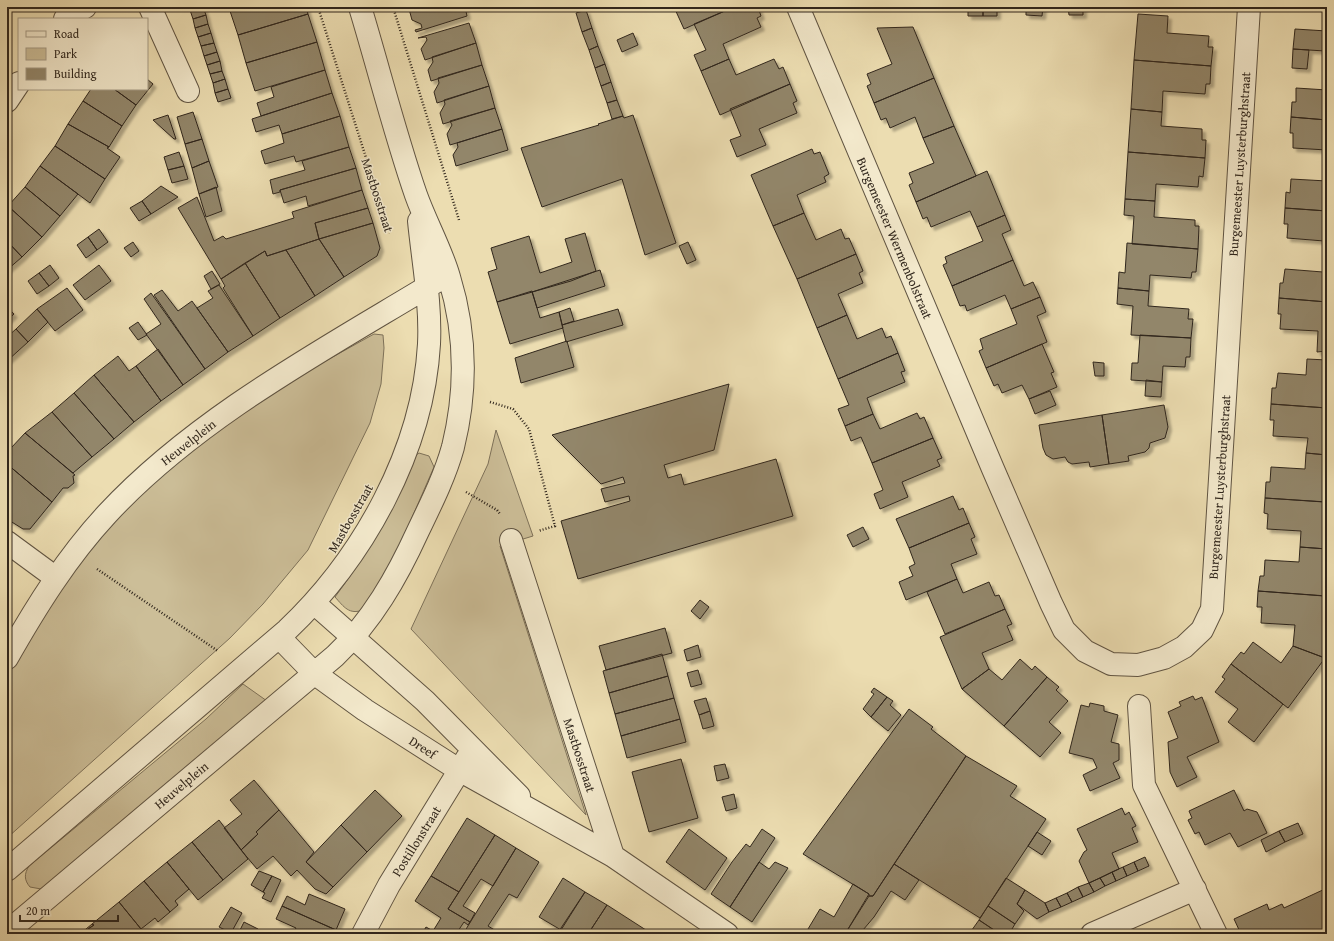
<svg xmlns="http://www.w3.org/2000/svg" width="1334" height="941" viewBox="0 0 1334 941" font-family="'Gentium Book Plus',serif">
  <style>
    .green { fill: #ccbe98; stroke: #7e725a }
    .building { fill: #92866a; stroke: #31271d; filter: url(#shadow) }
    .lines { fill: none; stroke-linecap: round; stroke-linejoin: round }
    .minor-casing { stroke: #605442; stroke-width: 24 }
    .path { stroke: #31271d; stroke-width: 2.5; stroke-dasharray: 1 2; stroke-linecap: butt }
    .minor { stroke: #f3e9cc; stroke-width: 22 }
    .labels { text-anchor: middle; stroke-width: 3; stroke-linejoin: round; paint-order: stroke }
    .street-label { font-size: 13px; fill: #31271d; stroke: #f3e9cc }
  </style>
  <defs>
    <filter id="shadow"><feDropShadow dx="3.5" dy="3.5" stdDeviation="1" flood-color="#0004"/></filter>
  </defs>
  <rect width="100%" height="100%" fill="#ecddb1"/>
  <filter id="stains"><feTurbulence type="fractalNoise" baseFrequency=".005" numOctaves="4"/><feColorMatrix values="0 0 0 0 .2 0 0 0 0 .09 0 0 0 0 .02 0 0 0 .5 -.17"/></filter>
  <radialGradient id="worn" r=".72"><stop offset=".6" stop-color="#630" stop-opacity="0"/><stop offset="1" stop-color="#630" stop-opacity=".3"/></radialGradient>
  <path class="green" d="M374 334 383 335 384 348 381 384 370 423 308 550 263 604 230 638 7 838V678L29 632 110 523 163 471 240 415 320 364Z
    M496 430 533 536 500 546 586 815 411 629 488 464Z
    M419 453 429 456 434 467 397 552 363 610C349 615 344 607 335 597 361 562 383 527 402 488 406 479 410 457 419 453Z
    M243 684 267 701 46 887 41 889 30 887C24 880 24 874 29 866L206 719Z"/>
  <path class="building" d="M199 7H203L206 15 193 19 190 10Z
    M232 7H306L308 14 238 35 229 8Z
    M416 7H465L467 16 416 32 415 30 422 28 421 24 412 20 409 9Z
    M674 7H734L684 29Z
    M734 7H758L761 16 757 18 761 27 723 44 729 59 701 71 694 55 706 50 694 24Z
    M968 7H983V16H968Z
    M983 7H997V16H983Z
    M1026 7H1043L1042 16 1026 15Z
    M1068 7H1083V15H1069Z
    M586 10 592 28 582 32 576 13Z
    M308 14 317 42 246 63 238 35Z
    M1138 14 1168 16 1167 33 1209 36 1208 47H1213L1211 66 1134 60Z
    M206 15 208 24 195 28 193 19Z
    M469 23 476 43 425 60 421 49 427 40 426 37 418 38Z
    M208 24 211 33 198 37 195 28Z
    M913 27 934 78 874 103 867 86 871 84 867 74 892 64 877 28Z
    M592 28 598 46 589 50 582 32Z
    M1295 29 1327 31 1325 51 1293 49Z
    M211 33 214 43 201 46 198 37Z
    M633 33 638 45 622 52 617 40Z
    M317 42 325 70 255 91 246 63Z
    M214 43 217 52 204 56 201 46Z
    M476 43 482 65 431 81 428 70 433 62 432 57Z
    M598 46 605 64 595 68 589 50Z
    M1293 49 1309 50 1307 69 1292 68Z
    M217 52 220 61 207 65 204 56Z
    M729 59 736 75 774 59 779 69 783 67 790 84 720 115 701 71Z
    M1134 60 1211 66 1210 84H1206L1205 94 1163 91 1162 112 1131 109Z
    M220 61 222 71 210 74 207 65Z
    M605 64 611 82 601 86 595 68Z
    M482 65 489 86 437 103 434 92 439 83 438 78Z
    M325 70 332 93 261 116 257 103 274 97 271 87Z
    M222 71 225 79 213 83 210 74Z
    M934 78 954 126 923 138 915 117 890 128 886 118 881 120 874 103Z
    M147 79 153 84 136 105 114 89H147Z
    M225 79 228 89 215 93 213 83Z
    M611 82 617 100 607 103 601 86Z
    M790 84 797 101 793 103 797 113 759 129 766 145 737 157 730 140 741 136 730 109Z
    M489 86 495 108 443 124 440 113 445 104 444 100Z
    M1296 88 1327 90V120L1291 117 1292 102H1296Z
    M91 89H114L136 105 122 126 83 101Z
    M228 89 231 98 218 102 215 93Z
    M332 93 340 116 282 134 279 125 256 132 252 119Z
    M617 100 623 116 612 119 607 103Z
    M83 101 122 126 109 147 68 124Z
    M495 108 502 129 450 145 447 134 452 125 450 121Z
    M1131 109 1162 112 1161 126 1202 129V140H1206L1205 158 1128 152Z
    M193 112 202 139 185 144 177 117Z
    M168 115 176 139H174L153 120Z
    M633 115 676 243 645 255 622 179 542 207 521 148 599 125 598 124 623 116 624 118Z
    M340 116 349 147 296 162 294 156 265 164 261 151 284 143 282 134Z
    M1291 117 1327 120V150L1293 148V133H1290Z
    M68 124 109 147 107 148 120 157 105 179 55 146Z
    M954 126 976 176 916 202 909 185 913 183 909 173 934 163 923 138Z
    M502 129 508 150 456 166 453 155 458 147 457 143Z
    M202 139 209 161 192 168 185 144Z
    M55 146 105 179 90 203 40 166Z
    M349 147 356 168 280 190V192L273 194 270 180 305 170 302 161Z
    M812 149 814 154 820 152 829 174 824 177 826 182 797 195 804 213 773 226 751 175Z
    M179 152 184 166 168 170 164 157Z
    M1128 152 1205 158 1203 177 1199 176 1198 187 1156 184 1155 201 1125 199Z
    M209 161 218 187 199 194 192 168Z
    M40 166 78 194 60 216 25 187Z
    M184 166 188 179 172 183 168 170Z
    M356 168 362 190 308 206 306 196 284 203 280 190Z
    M987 171 1005 215 977 227 970 211 931 227 927 217 923 219 916 202Z
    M1291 179 1327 181V211L1285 208 1286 192 1290 193Z
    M161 186 178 197 151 214 142 201Z
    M25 187 60 216 42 237 8 206Z
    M216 187 222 211 206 217 199 194Z
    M362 190 368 208 315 223 319 239 267 256 265 251 221 279 178 208 197 197 214 241 223 236 226 239 294 218 292 212Z
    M1125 199 1155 201 1154 217 1195 220V226H1199L1198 249 1132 244 1134 216 1124 215Z
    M142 201 151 214 139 221 130 208Z
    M8 206 42 237 22 257 7 241Z
    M368 208 373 223 319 239 315 223Z
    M1285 208 1327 211V256H1324V241L1287 238 1288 224H1284Z
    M804 213 816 240 841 229 845 239 849 238 856 254 797 279 773 226Z
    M1005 215 1011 230 1002 234 1013 260 952 286 943 265 947 263 945 257 983 241 977 227Z
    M373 223 380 248 377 256 344 277 319 239Z
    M99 229 108 242 97 250 88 237Z
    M585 233 596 271 571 281 497 302 488 272 497 269 491 248 529 236 540 273 572 262 565 239Z
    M88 237 97 250 86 258 77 245Z
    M319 239 344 277 315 296 286 250Z
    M7 241 22 257 7 270Z
    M133 242 139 251 131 257 124 248Z
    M688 242 696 260 687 264 679 246Z
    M1127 243 1198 249 1196 272H1192L1191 278 1150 275 1149 291 1118 288 1119 272 1125 273Z
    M286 250 315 296 280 318 245 263 265 251 267 256Z
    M856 254 863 271 859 273 863 283 838 294 847 315 817 328 797 279Z
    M1324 256H1327V302L1279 298 1280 283H1283L1285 269 1323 272Z
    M1013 260 1024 286 1033 282 1040 297 1011 309 1005 295 967 311 965 305 960 306 952 286Z
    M245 263 280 318 253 336 223 288 225 286 221 279Z
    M50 265 59 278 49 286 39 273Z
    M99 265 111 281 85 300 73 285Z
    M600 270 605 286 537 308 532 292Z
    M212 271 220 284 211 289 204 276Z
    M39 273 49 286 37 294 28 281Z
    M219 285 253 336 228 352 197 308 213 298 208 291Z
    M67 288 83 310 55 331 37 309Z
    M1118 288 1149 291 1148 306 1189 309 1188 319H1193L1191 338 1131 335 1133 306 1117 304Z
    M162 290 178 311 192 301 228 352 205 369 154 295Z
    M532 291 540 318 559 312 563 328 510 344 497 302Z
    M151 293 205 369 183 385 146 334 161 324 144 299Z
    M1040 297 1046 312 1037 316 1047 342 986 368 979 351 983 349 980 339 1017 324 1011 309Z
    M1279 298 1327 302V351L1317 352 1318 331 1280 329 1281 314H1278Z
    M7 307 14 314 7 321Z
    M570 308 574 321 562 325 559 312Z
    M37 309 48 322 28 342 16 329Z
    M618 309 623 325 566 342 562 325Z
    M847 315 857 339 882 328 886 338 891 336 898 353 838 379 817 328Z
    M138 322 147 335 138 340 129 328Z
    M16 329 28 342 7 361V337Z
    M1140 335 1191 338 1190 357H1186L1185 367 1163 366 1162 382 1131 380 1132 363H1138Z
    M567 341 574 367 521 383 515 358Z
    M1042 344 1054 372 1051 373 1057 387 1029 399 1022 385 1002 393 998 384 994 386 986 368Z
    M158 349 183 385 161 401 136 366Z
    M898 353 905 371 901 372 905 382 867 398 873 414 845 426 838 409 849 405 838 379Z
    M118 356 129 371 136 366 161 401 134 422 94 375Z
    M1307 359 1327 360V408L1271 404 1272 388H1276L1278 373 1306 375Z
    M1093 362 1104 363V376H1095Z
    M94 375 134 422 114 439 74 393Z
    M1146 380 1162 382 1161 397 1145 396Z
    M729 384 714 450 664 465 668 478 681 474 684 485 776 459 793 516 578 579 561 521 630 501 629 496 605 502 601 489 625 483 623 477 601 484 552 435Z
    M1050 391 1056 405 1035 414 1029 399Z
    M74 393 114 439 92 457 52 412Z
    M1271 404 1327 408V455L1306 453 1308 438 1273 436 1274 420H1270Z
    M1164 405 1168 427 1165 438 1150 443 1149 448 1145 452 1128 456 1129 461 1109 464 1102 415Z
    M52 412 92 457 73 473 25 433Z
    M917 413 920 419 924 417 933 438 872 463 861 437 851 441 845 426 873 414 880 429Z
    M1102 415 1109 464 1090 467 1089 462 1072 464 1068 462 1065 457 1053 459 1046 455 1043 448 1039 425Z
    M25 433 75 475 73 476 74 483 68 488H63L52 502 7 464V445L11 448Z
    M933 438 942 458 937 460 940 466 902 482 908 497 880 509 874 494 883 490 872 463Z
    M1306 453 1327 455 1324 502 1265 498 1266 482H1270L1271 467 1305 469Z
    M7 464 52 502 30 529H23L7 519Z
    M953 496 959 510 963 508 969 523 909 548 896 519Z
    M1265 498 1327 502V549L1300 547 1301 531 1267 529 1268 514 1264 513Z
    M969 523 975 537 971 539 977 554 951 564 957 579 906 600 899 582 913 576 909 567 915 564 909 548Z
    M863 527 869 539 853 547 847 535Z
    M1300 547 1327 549 1324 596 1258 591 1260 576H1264L1265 560 1299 562Z
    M957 579 963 593 989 582 995 596 999 595 1005 609 945 634 927 592Z
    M1258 591 1327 596 1325 658 1293 646 1295 625 1261 623 1262 607H1257Z
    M700 600 709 607 700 619 691 611Z
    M1005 609 1012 624 1007 626 1013 640 982 653 989 669 962 689 940 637Z
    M665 628 672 653 606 670 599 646Z
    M1253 642 1281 663 1293 646 1325 658 1288 708 1231 664 1241 652 1244 654Z
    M698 645 701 657 687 661 684 650Z
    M662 654 668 676 609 693 603 671Z
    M1020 659 1032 670 1035 666 1047 677 1004 726 962 689 989 669 1002 680Z
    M1231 664 1283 704 1254 742 1228 722 1238 709 1215 692 1225 679 1222 677Z
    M698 670 702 684 691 687 687 673Z
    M668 676 674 698 615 714 609 693Z
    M1047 677 1059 687 1056 690 1068 701 1049 722 1061 733 1040 757 1004 726Z
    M874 688 887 697 871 717 863 709 874 694 871 692Z
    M1193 696 1195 700 1202 697 1219 742 1187 757 1197 777 1177 787 1170 772 1168 742 1178 738 1168 712 1181 706 1179 702Z
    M887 697 893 701 890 705 901 715 888 731 871 717Z
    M674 698 680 719 621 736 615 714Z
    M706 698 710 711 699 715 694 701Z
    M1090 703 1104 706V711L1118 715 1111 742 1119 744V760L1113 763 1120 778 1090 791 1083 775 1097 768 1093 759 1069 753 1081 705 1089 707Z
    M909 709 933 727 931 729 966 756 873 896H869V894L803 854Z
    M710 711 714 726 703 729 699 715Z
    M680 719 686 742 627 758 621 736Z
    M966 756 1017 786 1010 796 1046 819 980 918 894 864Z
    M681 759 698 818 649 832 632 772Z
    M725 764 729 778 717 781 714 766Z
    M254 780 279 810 256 832 258 834 241 850 224 828 242 814 230 800Z
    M375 790 402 816 367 852 341 825Z
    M1234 790 1244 811 1247 809 1257 812 1267 833 1238 847 1230 833 1205 845 1199 832 1195 834 1188 820 1192 818 1189 811Z
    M734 794 737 808 726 811 722 797Z
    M1122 808 1125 815 1129 812 1136 826 1132 828 1138 842 1112 853 1119 869 1089 883 1079 861 1084 852 1087 850 1077 829Z
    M279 810 314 852 306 862 333 887 326 894 315 889 297 870 291 876 273 856 257 869 241 850 258 834 256 832Z
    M467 818 495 835 459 892 431 876Z
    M219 820 248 859 223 880 192 842Z
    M1298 823 1303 834 1285 842 1279 831Z
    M341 825 367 852 333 887 306 862Z
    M689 829 727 858 705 890 666 862Z
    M762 829 775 838 730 907 711 894 732 862 746 844 750 847Z
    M1279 831 1285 842 1266 852 1261 840Z
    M1037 832 1051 841 1042 855 1028 846Z
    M495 835 516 848 493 886 481 879 463 906 475 913 470 922 448 909Z
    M192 842 223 880 198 900 167 862Z
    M516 848 539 862 517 898 509 894 488 926 501 934H463Z
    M1145 857 1149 866 1138 871 1134 862Z
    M167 862 189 889 175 901 178 905 170 912 144 881Z
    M759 862 769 869 775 862 788 868 752 922 730 907Z
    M1134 862 1138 871 1127 876 1123 867Z
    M894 864 919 880 905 900 891 891 874 917 863 930 869 934H845L869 896H873Z
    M1123 867 1127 876 1116 881 1112 872Z
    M259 871 272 876 263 892 251 885Z
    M1112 872 1116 881 1105 886 1100 878Z
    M272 876 281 880 271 902 262 898 265 893 263 892Z
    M431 876 459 892 448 909 470 922 468 925 464 922 456 934H422L426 927 433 931 441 918 415 901Z
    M563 878 585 892 561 930 539 917Z
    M1006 878 1025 890 1017 904 1024 911 1015 924 988 906Z
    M1100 878 1105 886 1094 892 1089 883Z
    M144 881 170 912 158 922 155 918 141 929 119 902Z
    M1089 883 1094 892 1083 897 1078 887Z
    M853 884 869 894 845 934H805L820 909 834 917Z
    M1078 887 1083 897 1072 902 1067 893Z
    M1327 888V934H1241L1234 919 1267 904 1269 910 1282 904 1284 908Z
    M1025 890 1045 903 1049 912 1037 919 1017 904Z
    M585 892 607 905 588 934H557Z
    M1067 893 1072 902 1061 907 1056 898Z
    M309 894 345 909 336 930 282 906 287 896 305 905Z
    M1056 898 1061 907 1049 912 1045 903Z
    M119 902 141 929 135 934H92L88 929 94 925 92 924Z
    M607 905 649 932 647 934H588Z
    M282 906 336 930 334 934H293L296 928 276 919Z
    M988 906 1015 924 1009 934H1000L979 920Z
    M231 907 242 913 231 933 219 927Z
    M979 920 1000 934H969Z
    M244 922 258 929 255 934H238Z
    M92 924 94 925 88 929 92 934H80Z"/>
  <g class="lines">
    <defs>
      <path id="minor" d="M150 7 188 91
        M798 7 993 469 1051 603 1064 630 1085 651 1111 664 1138 665 1164 658 1184 647 1202 630 1212 609 1249 7
        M65 19 85 7
        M7 101 19 83
        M511 540 613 856
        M7 542 56 578
        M314 603 425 701 519 796
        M279 637 314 673 365 710 459 770 613 856 727 934
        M7 658C36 607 67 557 107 514 197 417 325 349 437 281
        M1139 706 1144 785 1216 934
        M7 870 287 630C363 558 423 451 429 344 431 303 423 262 419 221
        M7 932 335 656C372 621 397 577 418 531 431 504 445 476 453 447 467 390 466 332 449 277 441 249 426 223 416 195 395 134 379 70 360 7
        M363 934 389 885 467 758
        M1092 934 1195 889"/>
    </defs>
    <use href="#minor" class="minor-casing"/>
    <path class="path" d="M318 7 390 233
      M393 7 459 220
      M490 402 513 409 529 429 555 526 538 531
      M466 492 497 510 500 514
      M97 569 218 651"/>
    <use href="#minor" class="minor"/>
  </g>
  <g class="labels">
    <g class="street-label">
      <text transform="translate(1239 164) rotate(-86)" y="5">Burgemeester Luysterburghstraat</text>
      <text transform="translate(378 195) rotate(72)" y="5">Mastbosstraat</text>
      <text transform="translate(895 238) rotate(67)" y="5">Burgemeester Wermenbolstraat</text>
      <text transform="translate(188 442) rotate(-38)" y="5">Heuvelplein</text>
      <text transform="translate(1219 487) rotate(-86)" y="5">Burgemeester Luysterburghstraat</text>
      <text transform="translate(350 518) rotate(-60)" y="5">Mastbosstraat</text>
      <text transform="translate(423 747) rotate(33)" y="5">Dreef</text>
      <text transform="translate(580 755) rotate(72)" y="5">Mastbosstraat</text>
      <text transform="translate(181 785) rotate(-40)" y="5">Heuvelplein</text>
      <text transform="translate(416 841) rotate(-58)" y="5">Postillonstraat</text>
    </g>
  </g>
  <rect width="1334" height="941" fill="none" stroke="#ecddb1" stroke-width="24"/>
  <rect x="8" y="8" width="1318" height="925" fill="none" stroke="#31271d" stroke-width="2"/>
  <rect x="12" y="12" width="1310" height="917" fill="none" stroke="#31271d"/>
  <rect x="18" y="18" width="130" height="72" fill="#f3e9cc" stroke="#a59b86"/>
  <rect x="26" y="31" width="20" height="6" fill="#f3e9cc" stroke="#a59b86"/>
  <text x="54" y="38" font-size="12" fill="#31271d">Road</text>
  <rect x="26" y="48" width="20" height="12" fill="#ccbe98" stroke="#a59b86"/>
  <text x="54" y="58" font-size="12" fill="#31271d">Park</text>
  <rect x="26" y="68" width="20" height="12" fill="#92866a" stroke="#a59b86"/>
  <text x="54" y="78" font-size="12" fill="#31271d">Building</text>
  <path d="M20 915v6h98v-6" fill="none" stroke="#31271d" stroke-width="2"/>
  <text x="26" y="915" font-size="12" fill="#31271d" stroke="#f3e9cc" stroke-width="3" paint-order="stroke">20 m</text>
  <rect width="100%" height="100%" filter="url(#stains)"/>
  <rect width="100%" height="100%" fill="url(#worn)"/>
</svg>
